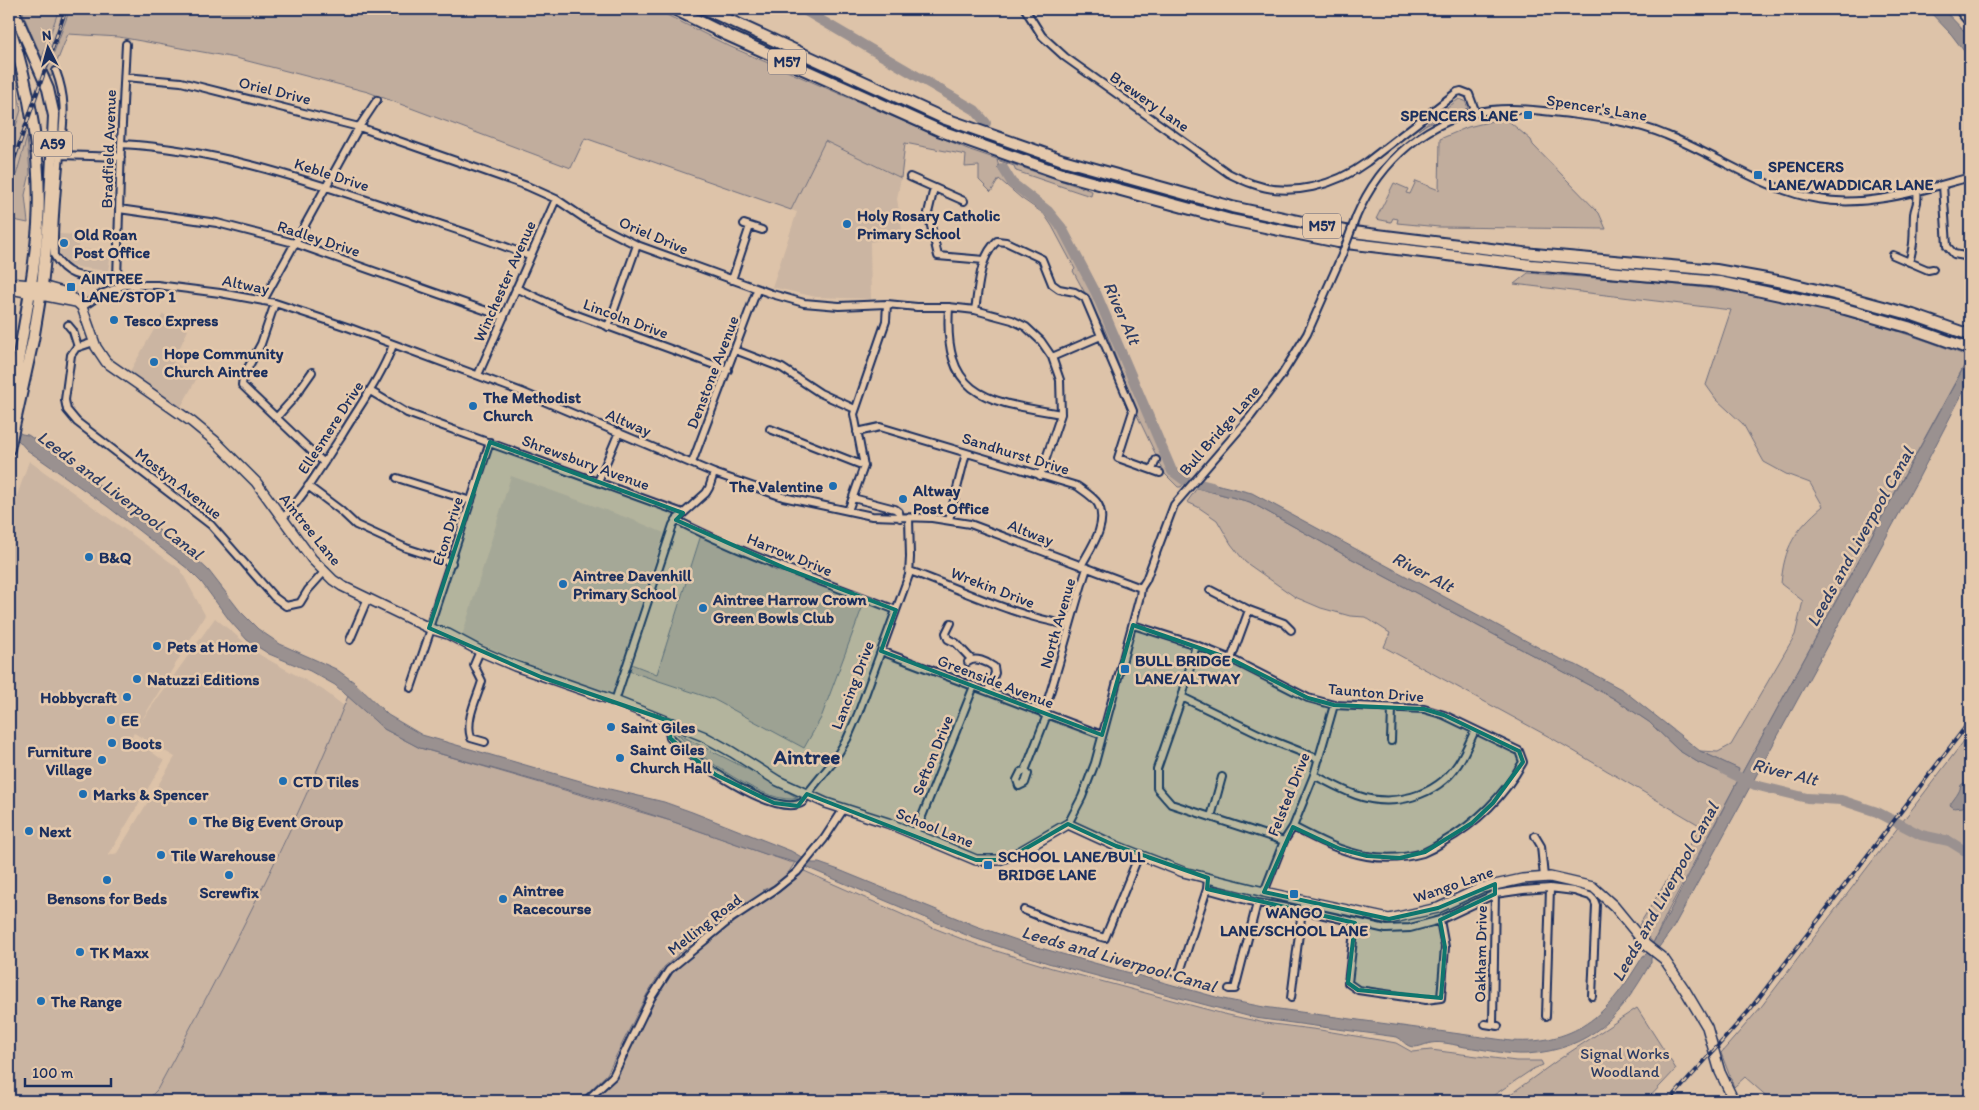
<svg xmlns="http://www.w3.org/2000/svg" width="1979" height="1110" viewBox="0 0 1979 1110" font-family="Itim,sans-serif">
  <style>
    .built { fill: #cbb5a2; fill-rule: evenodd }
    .green { fill: #c1ad9d; stroke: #6e6e7e }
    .water { fill: #9a9190; stroke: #676a7c }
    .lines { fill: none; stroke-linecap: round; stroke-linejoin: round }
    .stream { stroke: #676a7c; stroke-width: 2 }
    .river { stroke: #9a9190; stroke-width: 10 }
    .minor-casing { stroke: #1b2f5e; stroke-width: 10 }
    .major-casing { stroke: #1b2f5e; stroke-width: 12 }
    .highway-casing { stroke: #1b2f5e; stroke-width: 14 }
    .minor { stroke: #e5c9ac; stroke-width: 6 }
    .major { stroke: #e5c9ac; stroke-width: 9 }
    .highway { stroke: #e5c9ac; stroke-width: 10 }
    .rail-casing { stroke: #1b2f5e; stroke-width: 4 }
    .rail { stroke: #e5c9ac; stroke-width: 2; stroke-dasharray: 5.5; stroke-linecap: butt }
    .minor-bridge-casing { stroke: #1b2f5e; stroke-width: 10; stroke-linecap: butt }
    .minor-bridge { stroke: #e5c9ac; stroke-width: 6 }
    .marked { fill: #0f766e; fill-opacity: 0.2; stroke: #0f766e; stroke-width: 4; stroke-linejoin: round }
    .poi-dot { fill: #1f6fb2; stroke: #e5c9ac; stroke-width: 2 }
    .labels { text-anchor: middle; stroke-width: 5; stroke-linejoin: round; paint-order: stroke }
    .shield { fill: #e5c9ac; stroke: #585d75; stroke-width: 1 }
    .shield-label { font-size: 15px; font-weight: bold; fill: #1b2f5e }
    .street-label { font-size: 16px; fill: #1b2f5e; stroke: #e5c9ac }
    .poi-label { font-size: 16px; font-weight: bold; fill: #1b2f5e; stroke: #e5c9ac; text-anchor: start }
    .park-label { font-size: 16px; fill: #2c3c64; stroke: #e5c9ac }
    .water-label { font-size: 18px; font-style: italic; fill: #2e3e66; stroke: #e5c9ac }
    .district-label { font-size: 21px; font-weight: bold; fill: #1b2f5e; stroke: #e5c9ac }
  </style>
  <rect width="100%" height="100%" fill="#ddc3a9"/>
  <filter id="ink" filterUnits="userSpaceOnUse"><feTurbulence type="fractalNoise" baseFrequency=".02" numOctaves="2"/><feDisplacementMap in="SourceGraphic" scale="10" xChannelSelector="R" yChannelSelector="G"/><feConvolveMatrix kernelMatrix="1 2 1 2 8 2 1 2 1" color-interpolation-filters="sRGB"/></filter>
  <g filter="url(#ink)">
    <path class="built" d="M59 9H70L47 71 42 58Z
      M21 110 27 137 9 200V148Z
      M825 141 901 178 897 199 903 236 870 242 871 299 816 297 772 287 797 212 791 210Z
      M59 234 78 235V248L111 253 108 271 68 266 61 257 58 249Z
      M163 314 188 330 173 362 198 376 181 407 129 373Z
      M29 461 180 569 205 615 140 723 215 618 260 655 323 690 344 706 324 756 235 945 157 1090 146 1101H9V519ZM134 733 175 757 117 853 108 856 164 761 131 737Z
      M511 476 636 521 664 533 613 693 555 675 462 636Z"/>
    <path class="green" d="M22 9H59L42 58 25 19Z
      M70 9H655L731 47 970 150 1092 191 1091 196 1081 193 1016 171 1014 166 997 160 999 167 997 168H999L1012 187 1048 214 1064 236 1101 311 1148 420 1145 422 1148 421 1171 472 1170 476 1173 473 1185 482 1181 487H1178L1165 474 1134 409V404L1105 330 1073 271 1075 269 1052 226 1044 214 1021 198 999 179 991 192 979 180V166L965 167 966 155 905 143 901 178 825 141 791 210 585 138 571 168 368 92 236 58 119 37 68 34 51 77 47 71Z
      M9 57 15 72 21 110 9 148Z
      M1459 99 1465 101 1468 108 1427 124 1418 130Z
      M1505 118 1531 140 1533 145 1599 213 1606 229 1439 227 1397 223 1398 219 1393 218 1391 222 1376 219 1394 183 1408 189 1406 193 1410 194 1416 181 1439 190 1440 139 1468 127Z
      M27 137 30 173 25 195 28 223 9 219V200Z
      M1528 273C1620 280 1713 284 1803 305 1860 318 1916 336 1970 357L1964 366 1736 784 1668 911 1653 943 1639 925 1701 826 1555 740 1384 647 1390 633 1365 617 1350 616 1321 608 1295 597 1245 562 1231 544 1217 520 1198 507 1187 502 1197 488 1250 502 1341 553 1613 698 1649 722 1678 750 1699 763 1738 769 1700 751 1718 752 1731 745 1795 635 1803 601 1781 584C1784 547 1795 530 1823 506L1810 483 1786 474 1764 462 1743 424 1716 399 1706 385 1731 310 1514 284Z
      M701 535 763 561C769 570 783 575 794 572L865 600 821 718 804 748 713 699 629 671 631 664 657 674Z
      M348 696 384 729 420 748 671 821 789 862H795C788 876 778 884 763 890L773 896 786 887 802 870 926 925 980 946 1052 968 1224 1014 1265 1023 1320 1030 1385 1041 1396 1043 1412 1052 1431 1050 1516 1061H1541L1543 1065 1533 1069 1485 1101H593L617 1076 655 999 673 971 750 910 739 906 693 942 664 967 647 994 607 1074 579 1101H146L157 1090C226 962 294 832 348 696Z
      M676 733 755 773 798 798C768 807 697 755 676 733Z
      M1970 733V1101H1785L1782 1097 1776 1101H1772L1745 1077 1734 1087 1721 1053 1761 1007Z
      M1637 1008 1676 1069 1646 1101H1501L1558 1060Z"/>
    <path class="water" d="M1927 9H1943L1968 35 1970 38V59L1951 34Z
      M1970 356V379L1918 479 1673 928 1651 958V962C1622 1015 1591 1050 1526 1054 1506 1055 1485 1049 1465 1047 1455 1045 1441 1041 1431 1043 1424 1044 1417 1049 1409 1046 1404 1044 1402 1039 1397 1037L1255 1018 1048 963 971 937 794 862 768 855 671 821 628 807 420 748 384 729 335 685 310 671 269 654 247 640 230 621 202 583 188 569 107 506 27 450 18 440 9 436V427L22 434 28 435 74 466 192 555 209 571 240 611 258 629 280 644 336 669 354 682 388 715 422 735 601 787 664 802 692 812 791 851 812 863H819L839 870 976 926 1037 947 1223 999 1264 1007 1511 1041C1580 1045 1610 1011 1643 956L1648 953 1736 784Z
      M1203 481 1252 493 1558 658 1576 665 1623 690 1700 751 1739 769 1735 778 1699 763 1678 750 1649 722 1613 698 1341 553 1250 502 1197 488Z
      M1970 779V801L1963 807 1954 808 1950 805C1954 798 1960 793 1961 785Z"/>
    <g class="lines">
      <path class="stream" d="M1260 1101 1263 1091"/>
      <path class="river" d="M802 9 975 110 986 123
        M1003 168 1012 183 1048 211 1062 228 1096 293 1172 471 1184 480 1212 487
        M1723 769 1755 785 1807 798 1841 800 1877 812 1921 835 1949 841 1970 854"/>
      <defs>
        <path id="minor" d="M1025 9 1042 36 1065 57 1228 173C1236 177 1244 181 1253 184 1291 198 1336 185 1367 162L1457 92 1461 91 1469 94 1476 113
          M1961 13 1970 24
          M56 71C68 103 63 122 60 155 57 188 53 222 54 255 69 282 90 276 117 280
          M125 77 181 82 359 127 527 186 556 199 587 220 637 245 772 294 804 303 839 306 887 304 917 307H949L975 310 1012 320 1026 327 1041 341 1052 357 1060 380 1061 414 1040 476
          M121 144C217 149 306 180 397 210 441 225 486 238 529 256
          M60 155 121 157
          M910 177 964 201
          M1943 185 1947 246 1954 254 1970 257
          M934 188 928 213 938 256 984 260
          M119 209 217 223 294 243 504 317
          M1356 217C1380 161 1428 117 1491 110 1517 107 1544 111 1570 114 1602 118 1635 122 1666 135 1715 154 1766 191 1818 199 1868 208 1922 190 1970 177
          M744 224 762 230
          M1893 255 1928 270 1933 269
          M1909 262C1915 244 1913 232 1914 214 1915 205 1919 205 1917 191
          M732 280 750 226
          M119 284 117 280 121 144 126 44
          M516 288 566 311 728 370
          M263 301 359 127 377 100
          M1968 301 1970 287
          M275 303 261 344 243 377 242 385 324 463
          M82 307 102 294 124 285H157L220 293 275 303 350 328 522 392 714 473 783 497 872 516 932 518 970 524 1141 588
          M949 307C943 398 986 401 1061 414
          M975 310C979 286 979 258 997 241L1006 242 1042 259 1052 284 1059 289 1075 292 1085 298 1133 411 1118 458 1160 473
          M68 325 73 331 78 347
          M608 327 637 245
          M94 342 76 348 71 355 65 400 67 410 77 422 211 525 274 597 286 606 300 603 308 590 325 571
          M735 350 782 368 820 393 855 409
          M1052 357 1101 336
          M478 375 556 199
          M370 391 407 413 683 513
          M276 418 293 399 312 372
          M770 429 864 466
          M857 432 880 427 1077 486C1084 491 1094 497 1098 504 1109 524 1090 549 1081 566
          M692 463 757 290
          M1152 470 1156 460
          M397 478 471 501
          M598 482 619 432
          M308 486 340 510 356 525 406 548 452 563
          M853 498 895 509 899 512 900 518
          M848 511 864 466 854 414 886 321 887 304
          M282 519C306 494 323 463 342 435 360 405 381 377 393 345
          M676 520C746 556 822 581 896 610
          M949 520 966 453
          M910 571C962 590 1014 616 1069 625
          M1210 590 1249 610 1284 623 1291 630
          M951 623 946 633 948 639 956 643 971 659
          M1133 625 1196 645 1231 659 1308 698 1334 705 1424 709 1444 715 1519 751 1523 762C1504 796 1477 823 1443 842 1437 846 1430 850 1423 853 1405 858 1385 859 1367 856 1341 852 1316 839 1293 827
          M429 628 490 442
          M350 640 367 600
          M1196 645 1182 697 1157 769V788L1171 804 1284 841
          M480 651 474 665 482 681C477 699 465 719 471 738L485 742
          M881 651 1102 735
          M1231 659 1249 610
          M968 662C975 656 987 662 994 667L995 673 988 691
          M411 688 431 629
          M1182 697 1271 740 1319 759
          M615 701 673 525 676 520 706 493 709 488 714 473
          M1043 714C1060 666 1071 617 1087 568
          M672 722 669 732 670 738C691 758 775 820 803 802L807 794 833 762 847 739 858 714 909 575 910 557 909 518
          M1391 741 1392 708
          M1025 771 1047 715
          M1025 771 1028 774 1025 783 1019 786 1017 780 1021 772Z
          M1314 775C1328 782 1342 790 1356 795 1392 808 1436 797 1458 764 1465 753 1470 741 1475 730
          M1211 817 1222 777
          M1068 824 1082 797 1095 763 1140 596 1141 588 1146 580 1174 505 1251 416 1281 376 1307 334 1342 255
          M915 834 974 686
          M1535 836 1541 846 1544 877
          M1208 878 1207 889 1257 903 1302 910 1386 929 1410 928 1440 920 1495 894 1523 890 1550 888 1574 891 1590 896 1594 900 1596 905 1592 996
          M1264 892 1284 841 1293 827 1314 775 1334 705
          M1024 910 1068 928 1105 938 1139 855
          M1355 923 1348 983 1358 990 1426 1000 1441 998 1445 947 1440 920
          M1173 972 1184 977
          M1179 975 1207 889
          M1229 989H1235L1257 903
          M1291 998 1302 910 1304 900
          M1546 1016 1550 888
          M1485 1024 1498 1026
          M1493 1025 1495 890
          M586 1101 613 1076 651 998 669 970 732 918 776 889 797 872 824 839 843 810"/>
        <path id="major" d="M9 283 42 286 67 293 82 307 96 347 106 362 192 422 215 441 256 482 312 559 333 580 342 586 431 629 448 634 480 651 515 666 615 701 703 736 732 752 778 781 826 803 888 823 976 860H998L1018 853 1068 824 1116 846 1183 872 1264 892 1389 919 1438 908 1481 888 1522 879 1550 877 1593 887 1614 906 1646 945 1664 959 1685 990 1707 1027 1720 1072 1734 1101
          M9 285 16 290 76 302"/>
        <path id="highway" d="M674 9 727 35 941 131 1062 174 1231 220 1338 242 1531 265 1719 282 1845 309 1908 327 1970 349
          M705 9 943 118 1063 160 1232 207 1345 231 1523 253 1716 270 1783 282 1847 297 1913 315 1970 335
          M9 26C30 86 42 160 38 225 33 288 19 351 9 413
          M9 449 33 340 42 286 49 219 54 116 48 89 13 9"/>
      </defs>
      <use href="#minor" class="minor-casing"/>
      <use href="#major" class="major-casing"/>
      <use href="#highway" class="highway-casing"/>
      <use href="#minor" class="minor"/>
      <use href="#major" class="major"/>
      <use href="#highway" class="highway"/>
      <defs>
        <path id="rail" d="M9 174 66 9
          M1669 1101 1748 1012 1970 721"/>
      </defs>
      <use href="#rail" class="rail-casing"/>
      <use href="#rail" class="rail"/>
      <defs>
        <path id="minor-bridge" d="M1342 255 1356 217"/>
      </defs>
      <use href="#minor-bridge" class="minor-bridge-casing"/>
      <use href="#minor-bridge" class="minor-bridge"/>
    </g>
  </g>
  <path class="marked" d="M490 442 683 513 676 520 785 568 896 610 881 651 1102 735 1133 625 1231 659 1308 698 1334 705 1424 709 1444 715 1519 751 1523 762 1493 803 1472 823 1425 852 1400 858 1367 856 1340 849 1293 827 1264 892 1389 919 1438 908 1495 884V894L1440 920 1445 947 1441 998 1358 990 1348 983 1355 923 1207 889 1208 878 1116 846 1068 824 1018 853 998 860H976L807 794 798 806 774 803 716 775 683 750 670 738 672 722 541 677 429 628Z"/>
  <g class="poi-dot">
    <rect x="1523" y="110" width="10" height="10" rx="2.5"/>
    <rect x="1753" y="170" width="10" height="10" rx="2.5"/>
    <circle cx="847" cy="224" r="5"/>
    <circle cx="64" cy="243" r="5"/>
    <rect x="66" y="282" width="10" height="10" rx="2.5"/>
    <circle cx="114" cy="320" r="5"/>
    <circle cx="154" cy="362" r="5"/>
    <circle cx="473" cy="406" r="5"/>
    <circle cx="833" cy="486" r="5"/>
    <circle cx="903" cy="499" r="5"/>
    <circle cx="89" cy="557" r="5"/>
    <circle cx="563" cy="584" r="5"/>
    <circle cx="703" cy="608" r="5"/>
    <circle cx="157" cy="646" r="5"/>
    <rect x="1120" y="664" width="10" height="10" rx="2.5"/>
    <circle cx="137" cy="679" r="5"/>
    <circle cx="127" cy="697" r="5"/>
    <circle cx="111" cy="720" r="5"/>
    <circle cx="611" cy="727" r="5"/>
    <circle cx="112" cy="743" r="5"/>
    <circle cx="620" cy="758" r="5"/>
    <circle cx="102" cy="760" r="5"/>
    <circle cx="283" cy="781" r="5"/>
    <circle cx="83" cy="794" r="5"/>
    <circle cx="193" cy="821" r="5"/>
    <circle cx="29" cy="831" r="5"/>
    <circle cx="161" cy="855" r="5"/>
    <rect x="983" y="860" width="10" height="10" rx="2.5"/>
    <circle cx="229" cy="875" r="5"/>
    <circle cx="107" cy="880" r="5"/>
    <rect x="1289" y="889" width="10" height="10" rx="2.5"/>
    <circle cx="503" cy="899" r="5"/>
    <circle cx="80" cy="952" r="5"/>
    <circle cx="41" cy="1001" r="5"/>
  </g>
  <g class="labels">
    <g class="shield">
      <rect x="768" y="49.5" width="38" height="25" rx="4"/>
      <rect x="34" y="131.5" width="38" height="25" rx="4"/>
      <rect x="1303" y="213.5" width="38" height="25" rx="4"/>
    </g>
    <g class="shield-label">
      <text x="787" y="67">M57</text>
      <text x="53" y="149">A59</text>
      <text x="1322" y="231">M57</text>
    </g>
    <g class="street-label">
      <text transform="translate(275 90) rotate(14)" y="6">Oriel Drive</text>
      <text transform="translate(1150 101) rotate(35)" y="6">Brewery Lane</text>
      <text transform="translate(1597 107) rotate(9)" y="6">Spencer's Lane</text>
      <text transform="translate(108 149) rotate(-88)" y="6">Bradfield Avenue</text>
      <text transform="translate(332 174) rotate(18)" y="6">Keble Drive</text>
      <text transform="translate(654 235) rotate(23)" y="6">Oriel Drive</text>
      <text transform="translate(319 238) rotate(18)" y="6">Radley Drive</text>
      <text transform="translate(504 281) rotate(-66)" y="6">Winchester Avenue</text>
      <text transform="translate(246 284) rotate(11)" y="6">Altway</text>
      <text transform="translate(626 318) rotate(20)" y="6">Lincoln Drive</text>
      <text transform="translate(712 372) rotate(-69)" y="6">Denstone Avenue</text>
      <text transform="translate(629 422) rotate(23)" y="6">Altway</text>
      <text transform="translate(330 427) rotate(-57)" y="6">Ellesmere Drive</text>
      <text transform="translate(1219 430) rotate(-49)" y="6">Bull Bridge Lane</text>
      <text transform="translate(1016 453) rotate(17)" y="6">Sandhurst Drive</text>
      <text transform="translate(586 462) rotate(20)" y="6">Shrewsbury Avenue</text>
      <text transform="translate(179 483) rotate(38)" y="6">Mostyn Avenue</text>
      <text transform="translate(311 529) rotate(51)" y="6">Aintree Lane</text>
      <text transform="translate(447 531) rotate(-73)" y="6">Eton Drive</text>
      <text transform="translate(1031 532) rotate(21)" y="6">Altway</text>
      <text transform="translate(790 554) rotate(22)" y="6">Harrow Drive</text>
      <text transform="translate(993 587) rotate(21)" y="6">Wrekin Drive</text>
      <text transform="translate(1057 623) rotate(-74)" y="6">North Avenue</text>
      <text transform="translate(996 681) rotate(21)" y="6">Greenside Avenue</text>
      <text transform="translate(852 685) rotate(-69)" y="6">Lancing Drive</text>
      <text transform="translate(1376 692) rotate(5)" y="6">Taunton Drive</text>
      <text transform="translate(932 755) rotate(-68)" y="6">Sefton Drive</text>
      <text transform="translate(1288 794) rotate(-68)" y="6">Felsted Drive</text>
      <text transform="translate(935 827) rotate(22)" y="6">School Lane</text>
      <text transform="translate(1453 884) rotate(-19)" y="6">Wango Lane</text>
      <text transform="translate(704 924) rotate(-38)" y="6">Melling Road</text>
      <text transform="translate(1480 954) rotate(-89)" y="6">Oakham Drive</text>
    </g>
    <g class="poi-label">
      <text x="1518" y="121" text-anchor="end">SPENCERS LANE</text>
      <text x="1768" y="172">SPENCERS<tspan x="1768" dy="18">LANE/WADDICAR LANE</tspan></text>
      <text x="857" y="221">Holy Rosary Catholic<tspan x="857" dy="18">Primary School</tspan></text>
      <text x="74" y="240">Old Roan<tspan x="74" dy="18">Post Office</tspan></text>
      <text x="81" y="284">AINTREE<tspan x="81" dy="18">LANE/STOP 1</tspan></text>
      <text x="124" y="326">Tesco Express</text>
      <text x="164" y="359">Hope Community<tspan x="164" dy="18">Church Aintree</tspan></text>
      <text x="483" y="403">The Methodist<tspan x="483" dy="18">Church</tspan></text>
      <text x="823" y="492" text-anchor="end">The Valentine</text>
      <text x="913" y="496">Altway<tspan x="913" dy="18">Post Office</tspan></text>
      <text x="99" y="563">B&amp;Q</text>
      <text x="573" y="581">Aintree Davenhill<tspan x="573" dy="18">Primary School</tspan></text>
      <text x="713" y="605">Aintree Harrow Crown<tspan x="713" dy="18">Green Bowls Club</tspan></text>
      <text x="167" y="652">Pets at Home</text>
      <text x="1135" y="666">BULL BRIDGE<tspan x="1135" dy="18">LANE/ALTWAY</tspan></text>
      <text x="147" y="685">Natuzzi Editions</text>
      <text x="117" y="703" text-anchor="end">Hobbycraft</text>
      <text x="121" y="726">EE</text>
      <text x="621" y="733">Saint Giles</text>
      <text x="122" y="749">Boots</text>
      <text x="630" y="755">Saint Giles<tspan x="630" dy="18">Church Hall</tspan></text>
      <text x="92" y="757" text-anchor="end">Furniture<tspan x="92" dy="18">Village</tspan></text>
      <text x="293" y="787">CTD Tiles</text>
      <text x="93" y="800">Marks &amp; Spencer</text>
      <text x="203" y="827">The Big Event Group</text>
      <text x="39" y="837">Next</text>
      <text x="171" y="861">Tile Warehouse</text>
      <text x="998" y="862">SCHOOL LANE/BULL<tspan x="998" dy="18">BRIDGE LANE</tspan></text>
      <text x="513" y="896">Aintree<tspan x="513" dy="18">Racecourse</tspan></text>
      <text x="229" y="898" text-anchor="middle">Screwfix</text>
      <text x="107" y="904" text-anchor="middle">Bensons for Beds</text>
      <text x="1294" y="918" text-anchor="middle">WANGO<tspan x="1294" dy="18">LANE/SCHOOL LANE</tspan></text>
      <text x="90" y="958">TK Maxx</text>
      <text x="51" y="1007">The Range</text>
    </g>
    <g class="park-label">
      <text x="1625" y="1059">Signal Works<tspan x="1625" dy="18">Woodland</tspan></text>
    </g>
    <g class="water-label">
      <text transform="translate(1122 313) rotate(66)" y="6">River Alt</text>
      <text transform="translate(120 495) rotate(37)" y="6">Leeds and Liverpool Canal</text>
      <text transform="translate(1860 537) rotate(-61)" y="6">Leeds and Liverpool Canal</text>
      <text transform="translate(1423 572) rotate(28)" y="6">River Alt</text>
      <text transform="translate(1785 772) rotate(14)" y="6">River Alt</text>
      <text transform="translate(1665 892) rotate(-61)" y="6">Leeds and Liverpool Canal</text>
      <text transform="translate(1119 959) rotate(16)" y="6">Leeds and Liverpool Canal</text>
    </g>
    <g class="district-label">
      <text x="807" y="764">Aintree</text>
    </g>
  </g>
  <rect width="1979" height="1110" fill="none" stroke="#e5c9ac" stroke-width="30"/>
  <rect x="15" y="15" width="1949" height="1080" fill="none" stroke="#1b2f5e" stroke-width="2" filter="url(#ink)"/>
  <g transform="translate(48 48) rotate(354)" stroke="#e5c9ac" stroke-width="4" paint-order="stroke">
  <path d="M0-4L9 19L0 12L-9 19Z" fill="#1b2f5e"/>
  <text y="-8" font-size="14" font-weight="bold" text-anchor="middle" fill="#1b2f5e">N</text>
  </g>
  <path d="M25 1078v8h86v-8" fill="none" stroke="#1b2f5e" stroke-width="2.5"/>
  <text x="32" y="1078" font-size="15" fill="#1b2f5e" stroke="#e5c9ac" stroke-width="4" paint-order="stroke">100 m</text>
</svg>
